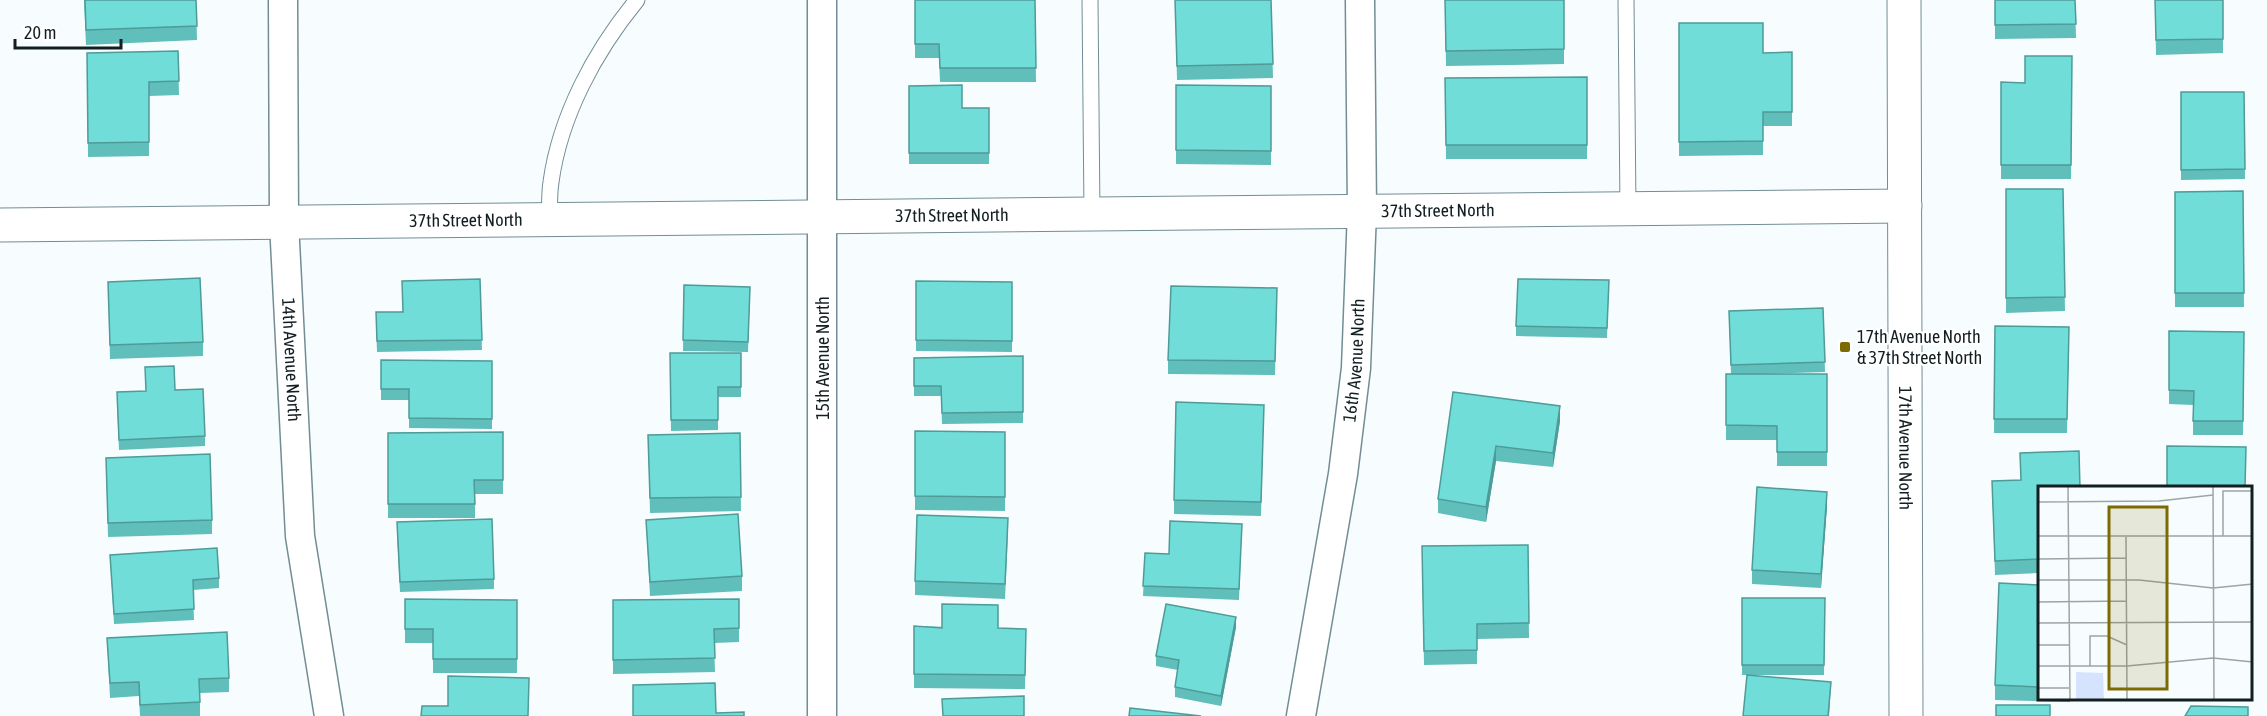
<svg xmlns="http://www.w3.org/2000/svg" width="2267" height="716" viewBox="0 0 2267 716" font-family="'Asap Condensed',sans-serif">
  <style>
    .lines { fill: none; stroke-linecap: round; stroke-linejoin: round }
    .lane-casing { stroke: #728d94; stroke-width: 17 }
    .street-casing { stroke: #728d94; stroke-width: 31 }
    .secondary-casing { stroke: #728d94; stroke-width: 35 }
    .lane { stroke: #fff; stroke-width: 15 }
    .street { stroke: #fff; stroke-width: 28 }
    .secondary { stroke: #fff; stroke-width: 33 }
    .wall { fill: #60bebb }
    .shaded-wall { fill: #4e9b98 }
    .building { fill: #70ddd9; stroke: #4e9b98; stroke-width: 1.5 }
    .poi-dot { fill: #7e6a02; stroke: #fff; stroke-width: 2 }
    .labels { text-anchor: middle; stroke-width: 4.5; stroke-linejoin: round; paint-order: stroke }
    .street-label { font-size: 18px; fill: #131e21; stroke: #fff }
    .poi-label { font-size: 18px; fill: #131e21; stroke: #fff; text-anchor: start }
    .inset-road { fill: none; stroke: #9ca4a6; stroke-width: 1.5 }
    .view { fill: #7e6a02; fill-opacity: 0.15; stroke: #7e6a02; stroke-width: 3 }
    .inset-edge { fill: none; stroke: #131e21; stroke-width: 3 }
  </style>
  <rect width="100%" height="100%" fill="#f7fdfe"/>
  <g class="lines">
    <defs>
      <path id="lane" d="M1090 0 1092 214
        M1626 0 1628 208
        M549 219C550 207 549 194 551 182 560 116 595 51 637 0"/>
      <g id="street">
        <path id="s1" d="M283 0 284 222 300 536 329 716"/>
        <path d="M822 716V0"/>
        <path id="s2" d="M1301 716 1343 474 1356 368 1362 211 1360 0"/>
      </g>
      <g id="secondary">
        <path id="s3" d="M1904 0 1906 716"/>
        <path id="s4" d="M0 225 1905 206"/>
      </g>
    </defs>
    <use href="#lane" class="lane-casing"/>
    <use href="#street" class="street-casing"/>
    <use href="#secondary" class="secondary-casing"/>
    <use href="#lane" class="lane"/>
    <use href="#street" class="street"/>
    <use href="#secondary" class="secondary"/>
  </g>
  <path class="wall" d="M84 0H196L197 40 86 45Z
    M915 0H1035L1036 82H940L939 58H915Z
    M1175 0H1271L1273 78 1177 80Z
    M1445 0H1564V64L1446 66Z
    M1995 0H2075L2076 38 1995 39Z
    M2155 0H2223V53L2156 55Z
    M1679 23 1763 53 1792 52V126H1763V155L1679 156Z
    M178 51 179 95 149 96V156L88 157 87 53Z
    M2072 56 2071 179H2001V82L2025 83Z
    M1587 77V159H1446L1445 78Z
    M1176 85 1271 86V165L1176 164Z
    M909 86 962 108H989V164H909Z
    M2181 92H2244L2245 179 2181 180Z
    M2006 189H2063L2065 311 2006 313Z
    M2243 191 2244 307H2175V192Z
    M480 279 482 350 377 352 376 322Z
    M1609 280 1607 338 1516 336V326Z
    M916 281 1012 282V352L916 351Z
    M108 282 203 342V356L110 359Z
    M684 285 750 287 748 352 683 351Z
    M1277 288 1275 375 1168 374V360Z
    M1823 308 1825 372 1762 374H1827V466H1777V440H1726V374H1731L1729 311Z
    M1995 326 2069 327 2067 433H1994Z
    M2169 331 2244 332 2243 435H2193V405L2169 404Z
    M670 353H741V397H718V430L671 431Z
    M1023 356V423L942 424 941 396H914V358Z
    M381 360 492 361V429L409 428V400H381Z
    M175 390 205 436V446L119 450 117 402Z
    M1453 392 1560 421 1553 467 1496 461 1486 522 1438 513V499Z
    M1264 405 1261 516 1174 514V500Z
    M915 431 1005 432V511L915 510Z
    M503 432V494H475V518H388V433Z
    M740 433 741 511 650 513 648 435Z
    M2020 453 2039 488V573L1995 575 1992 481 2021 480Z
    M106 458 212 520V534L108 537Z
    M1827 506 1821 588 1752 584V570Z
    M646 520 742 576V591L650 596Z
    M1242 524 1239 600 1143 596 1145 553 1169 554Z
    M1008 532 1005 599 915 595V581Z
    M397 533 494 579V589L400 592Z
    M1528 545 1529 638 1477 639V664L1424 665 1422 546Z
    M110 555 219 578V588L193 590 194 620 114 624Z
    M2039 585V699H2070V702L1995 700V685Z
    M1742 598H1825L1824 675H1742Z
    M405 599 517 600V673H433V643H405Z
    M739 599V642L714 643 715 672 613 674V600Z
    M914 626 1026 629 1025 689 914 688Z
    M1236 627 1221 706 1175 697V687L1178 670 1156 666V656Z
    M107 638 229 678V692L200 693V716H140L139 696 110 698Z"/>
  <path class="shaded-wall" d="M1560 406V421L1553 467V453Z
    M1496 446V461L1486 522V507Z
    M1827 492V506L1821 588V574Z
    M1236 617V627L1221 706V696Z
    M1831 682 1829 716H1828Z"/>
  <path class="building" d="M85 0H196L197 26 86 30Z
    M915 0H1035L1036 68H940L939 44H915Z
    M1175 0H1271L1273 64 1177 66Z
    M1445 0H1564V49L1446 51Z
    M1995 0H2075L2076 24 1995 25Z
    M2155 0H2223V39L2156 40Z
    M1679 23H1763V53L1792 52V112H1763V141L1679 142Z
    M178 51 179 81 149 82V142L88 143 87 53Z
    M2025 56H2072L2071 165H2001V82L2025 83Z
    M1587 77V145H1446L1445 78Z
    M962 85V108H989V153H909V86Z
    M1176 85 1271 86V151L1176 150Z
    M2181 92H2244L2245 169 2181 170Z
    M2006 189H2063L2065 297 2006 298Z
    M2243 191 2244 293H2175V192Z
    M200 278 203 342 110 345 108 282Z
    M480 279 482 340 377 341 376 312H403L402 281Z
    M1518 279 1609 280 1607 328 1516 326Z
    M916 281 1012 282V341L916 340Z
    M684 285 750 287 748 342 683 340Z
    M1171 286 1277 288 1275 361 1168 360Z
    M1823 308 1825 362 1731 365 1729 311Z
    M1995 326 2069 327 2067 419H1994Z
    M2169 331 2244 332 2243 421H2193L2194 391 2169 390Z
    M670 353H741V387H718V420H671Z
    M1023 356V412L942 413 941 386H914V358Z
    M381 360 492 361V419L409 418V389H381Z
    M174 366 175 390 203 389 205 436 119 440 117 392 146 391 145 367Z
    M1726 374H1827V452H1777V426L1726 425Z
    M1453 392 1560 406 1553 453 1496 446 1486 507 1438 499Z
    M1176 402 1264 405 1261 502 1174 500Z
    M915 431 1005 432V497L915 496Z
    M503 432V480H474L475 504H388V433Z
    M740 433 741 497 650 498 648 435Z
    M2167 446 2246 447 2245 488H2167Z
    M2079 451 2080 488H2039V559L1995 561 1992 481 2021 480 2020 453Z
    M210 454 212 520 108 523 106 458Z
    M1757 487 1827 492 1821 574 1752 570Z
    M738 514 742 576 650 582 646 520Z
    M917 515 1008 518 1005 584 915 581Z
    M492 519 494 579 400 582 397 522Z
    M1170 521 1242 524 1239 589 1143 586 1145 553 1169 554Z
    M1528 545 1529 623 1477 624V650L1424 651 1422 546Z
    M217 548 219 578 193 580 194 609 114 614 110 555Z
    M1999 583 2039 585V687L1995 685Z
    M1742 598H1825L1824 665H1742Z
    M405 599 517 600V659H433V629H405Z
    M739 599V628L714 629 715 658 613 660V600Z
    M942 604 998 605V628L1026 629 1025 675 914 674V626L942 628Z
    M1166 604 1236 617 1221 696 1175 687 1179 660 1156 656Z
    M227 632 229 678 199 679 200 702 140 705 139 682 110 683 107 638Z
    M1747 675 1831 682 1828 716H1743Z
    M448 676 529 678 528 716H421L422 706H448Z
    M715 683 716 713 744 712V716H633V685Z
    M1024 696V716H943L942 699Z
    M1996 705H2050V716H1996Z
    M2191 706 2248 707V716H2185Z
    M1130 708 1201 716H1129Z"/>
  <rect class="poi-dot" x="1839" y="341" width="12" height="12" rx="3"/>
  <g class="labels">
    <g class="street-label">
      <text dy="6" stroke="none"><textPath href="#s4" startOffset="1438">37th Street North</textPath></text>
      <text dy="6" stroke="none"><textPath href="#s4" startOffset="952">37th Street North</textPath></text>
      <text dy="6" stroke="none"><textPath href="#s4" startOffset="466">37th Street North</textPath></text>
      <text transform="translate(823 358) rotate(-90)" y="6">15th Avenue North</text>
      <text dy="6" stroke="none"><textPath href="#s1" startOffset="360">14th Avenue North</textPath></text>
      <text dy="6" stroke="none"><textPath href="#s2" startOffset="360">16th Avenue North</textPath></text>
      <text dy="6" stroke="none"><textPath href="#s3" startOffset="448">17th Avenue North</textPath></text>
    </g>
    <g class="poi-label">
      <text x="1857" y="343">17th Avenue North<tspan x="1857" dy="21">&amp; 37th Street North</tspan></text>
    </g>
  </g>
  <g transform="translate(2038 486)">
    <rect width="214" height="214" fill="#f7fdfe"/>
    <path d="M38 186 65 187 66 214H38Z" fill="#d6e3fe"/>
    <path class="inset-road" d="M30 0 32 214M175 0 176 214M0 16 121 15 175 9M0 50H215M185 50V5H215M88 51 89 214M0 73 88 72M0 94H101L175 102 215 98M0 116 88 115M0 137 215 136M0 159H31M0 180H89L175 172 215 176M52 180V150H69L89 159M0 202H31"/>
    <path class="view" d="M71 21H129V203H71Z"/>
    <rect width="214" height="214" class="inset-edge"/>
  </g>
  <path d="M15 39v9h106v-9" fill="none" stroke="#131e21" stroke-width="3"/>
  <text x="24" y="39" font-size="18" fill="#131e21" stroke="#ffffff" stroke-width="4.5" paint-order="stroke">20 m</text>
</svg>
